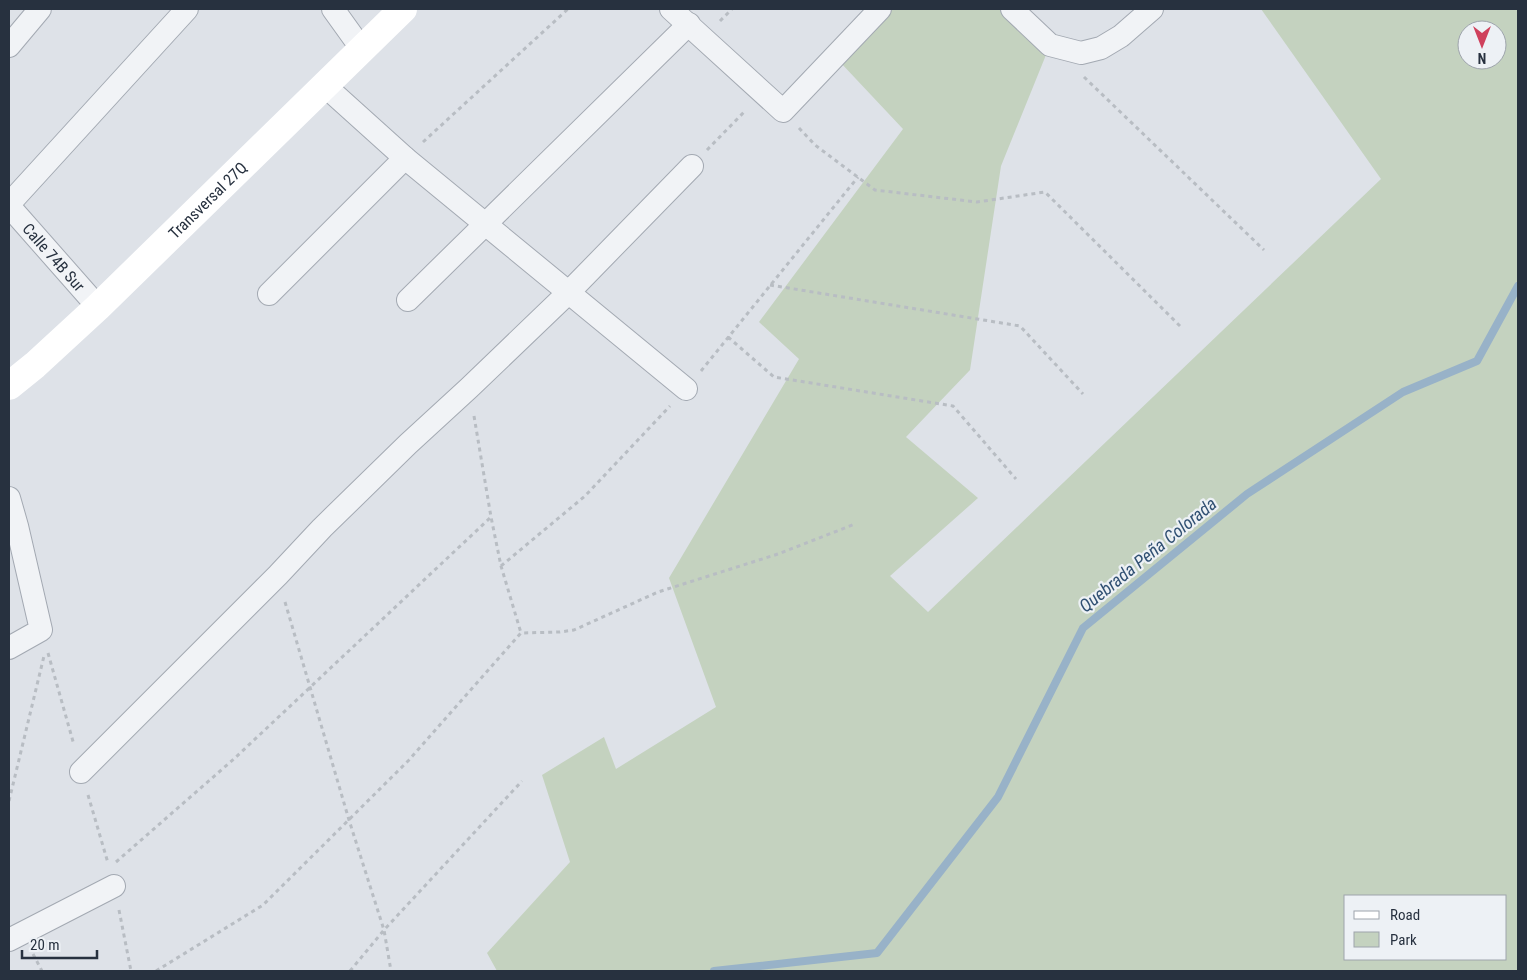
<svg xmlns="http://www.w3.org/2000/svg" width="1527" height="980" viewBox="0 0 1527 980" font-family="'Roboto Condensed',sans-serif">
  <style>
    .green { fill: #c4d2bf; fill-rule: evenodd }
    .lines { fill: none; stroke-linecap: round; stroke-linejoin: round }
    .stream { stroke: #98b2c8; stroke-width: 8 }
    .street-casing { stroke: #a3a9b2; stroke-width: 24 }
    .path { stroke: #b8bdc3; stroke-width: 3; stroke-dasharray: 4 4; stroke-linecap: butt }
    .street { stroke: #f1f3f6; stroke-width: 22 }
    .secondary { stroke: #fff; stroke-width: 28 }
    .labels { text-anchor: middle; stroke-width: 4.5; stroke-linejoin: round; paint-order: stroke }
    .street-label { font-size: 16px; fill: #27313f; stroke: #edf1f5 }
    .water-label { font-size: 18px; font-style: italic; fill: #315173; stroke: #edf1f5 }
  </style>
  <rect width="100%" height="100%" fill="#dee2e8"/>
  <path class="green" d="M893 9H1028L1021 16 1050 45 1001 166 970 370 906 437 978 498 890 576 928 612 1381 179 1261 9H1518V971H497L487 953 570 862 542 775 604 737 616 769 716 707 669 578 799 359 759 322 903 129 840 62ZM1467 30H1497V60H1467ZM1346 896H1506V959H1346Z"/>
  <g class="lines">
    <path class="stream" d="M714 971 877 953 998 797 1083 628 1247 494 1403 392 1477 361 1518 286"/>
    <defs>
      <g id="street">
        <path d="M333 9 361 48"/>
        <path d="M671 9 783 111 880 9"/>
        <path d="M1012 9 1050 45 1081 53 1101 48 1121 36 1152 9"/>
        <path d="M9 46 40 9"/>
        <path d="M324 85 405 158 686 389"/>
        <path d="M9 204 187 9"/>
        <path id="s1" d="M9 206 98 307"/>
        <path d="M269 294 405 158"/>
        <path d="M408 300 689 24"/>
        <path d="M9 498 17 526 41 630 9 648"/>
        <path d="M81 772 278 575 322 528 408 444 469 388 568 293 692 166"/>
        <path d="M9 940 114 886"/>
      </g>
    </defs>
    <use href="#street" class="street-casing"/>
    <path class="path" d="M720 21 732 9
      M1084 77 1264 250
      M799 128 815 145 875 190 977 202 1045 192 1181 327
      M423 142 568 9
      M707 150 746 110
      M770 285 1020 326 1083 394
      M728 337 774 377 953 406 1016 479
      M701 371 858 177
      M474 416 491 517 501 566 521 633
      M501 566 585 496 670 406
      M285 602 349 820 384 930 391 971
      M48 653 74 745
      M88 795 108 863
      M9 801 44 656
      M116 862 235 758 491 517
      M119 910 131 971
      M33 954 42 971
      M156 971 263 905 409 760 521 633 560 632 574 630 658 592 778 554 855 524
      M350 971 384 930 522 781"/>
    <use href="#street" class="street"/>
    <path class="secondary" id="s2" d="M9 386 35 365 98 307 403 9"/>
  </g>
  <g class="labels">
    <g class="street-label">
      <text dy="6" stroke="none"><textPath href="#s2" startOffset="272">Transversal 27Q</textPath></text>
      <text dy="6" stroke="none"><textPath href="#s1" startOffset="68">Calle 74B Sur</textPath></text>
    </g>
    <g class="water-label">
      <text transform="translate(1148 555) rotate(-39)" y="6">Quebrada Peña Colorada</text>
    </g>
  </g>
  <rect width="1527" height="980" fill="none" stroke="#27313f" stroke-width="20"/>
  <rect x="1344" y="895" width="162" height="65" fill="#edf1f5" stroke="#9ea4ac"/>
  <rect x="1354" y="911" width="25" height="8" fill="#ffffff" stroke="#9ea4ac"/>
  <text x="1390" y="920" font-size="15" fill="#27313f">Road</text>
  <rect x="1354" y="932" width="25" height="15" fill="#c4d2bf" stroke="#9ea4ac"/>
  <text x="1390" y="945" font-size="15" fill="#27313f">Park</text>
  <g transform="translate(1482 45) rotate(180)"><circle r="24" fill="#edf1f5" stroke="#9ea4ac"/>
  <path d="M0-4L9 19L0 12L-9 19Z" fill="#cf415c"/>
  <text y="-8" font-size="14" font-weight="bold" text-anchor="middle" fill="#27313f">N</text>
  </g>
  <path d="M22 950v8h75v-8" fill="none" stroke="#27313f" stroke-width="2.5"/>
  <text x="30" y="950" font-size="15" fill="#27313f" stroke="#edf1f5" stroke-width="4" paint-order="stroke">20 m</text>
</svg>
